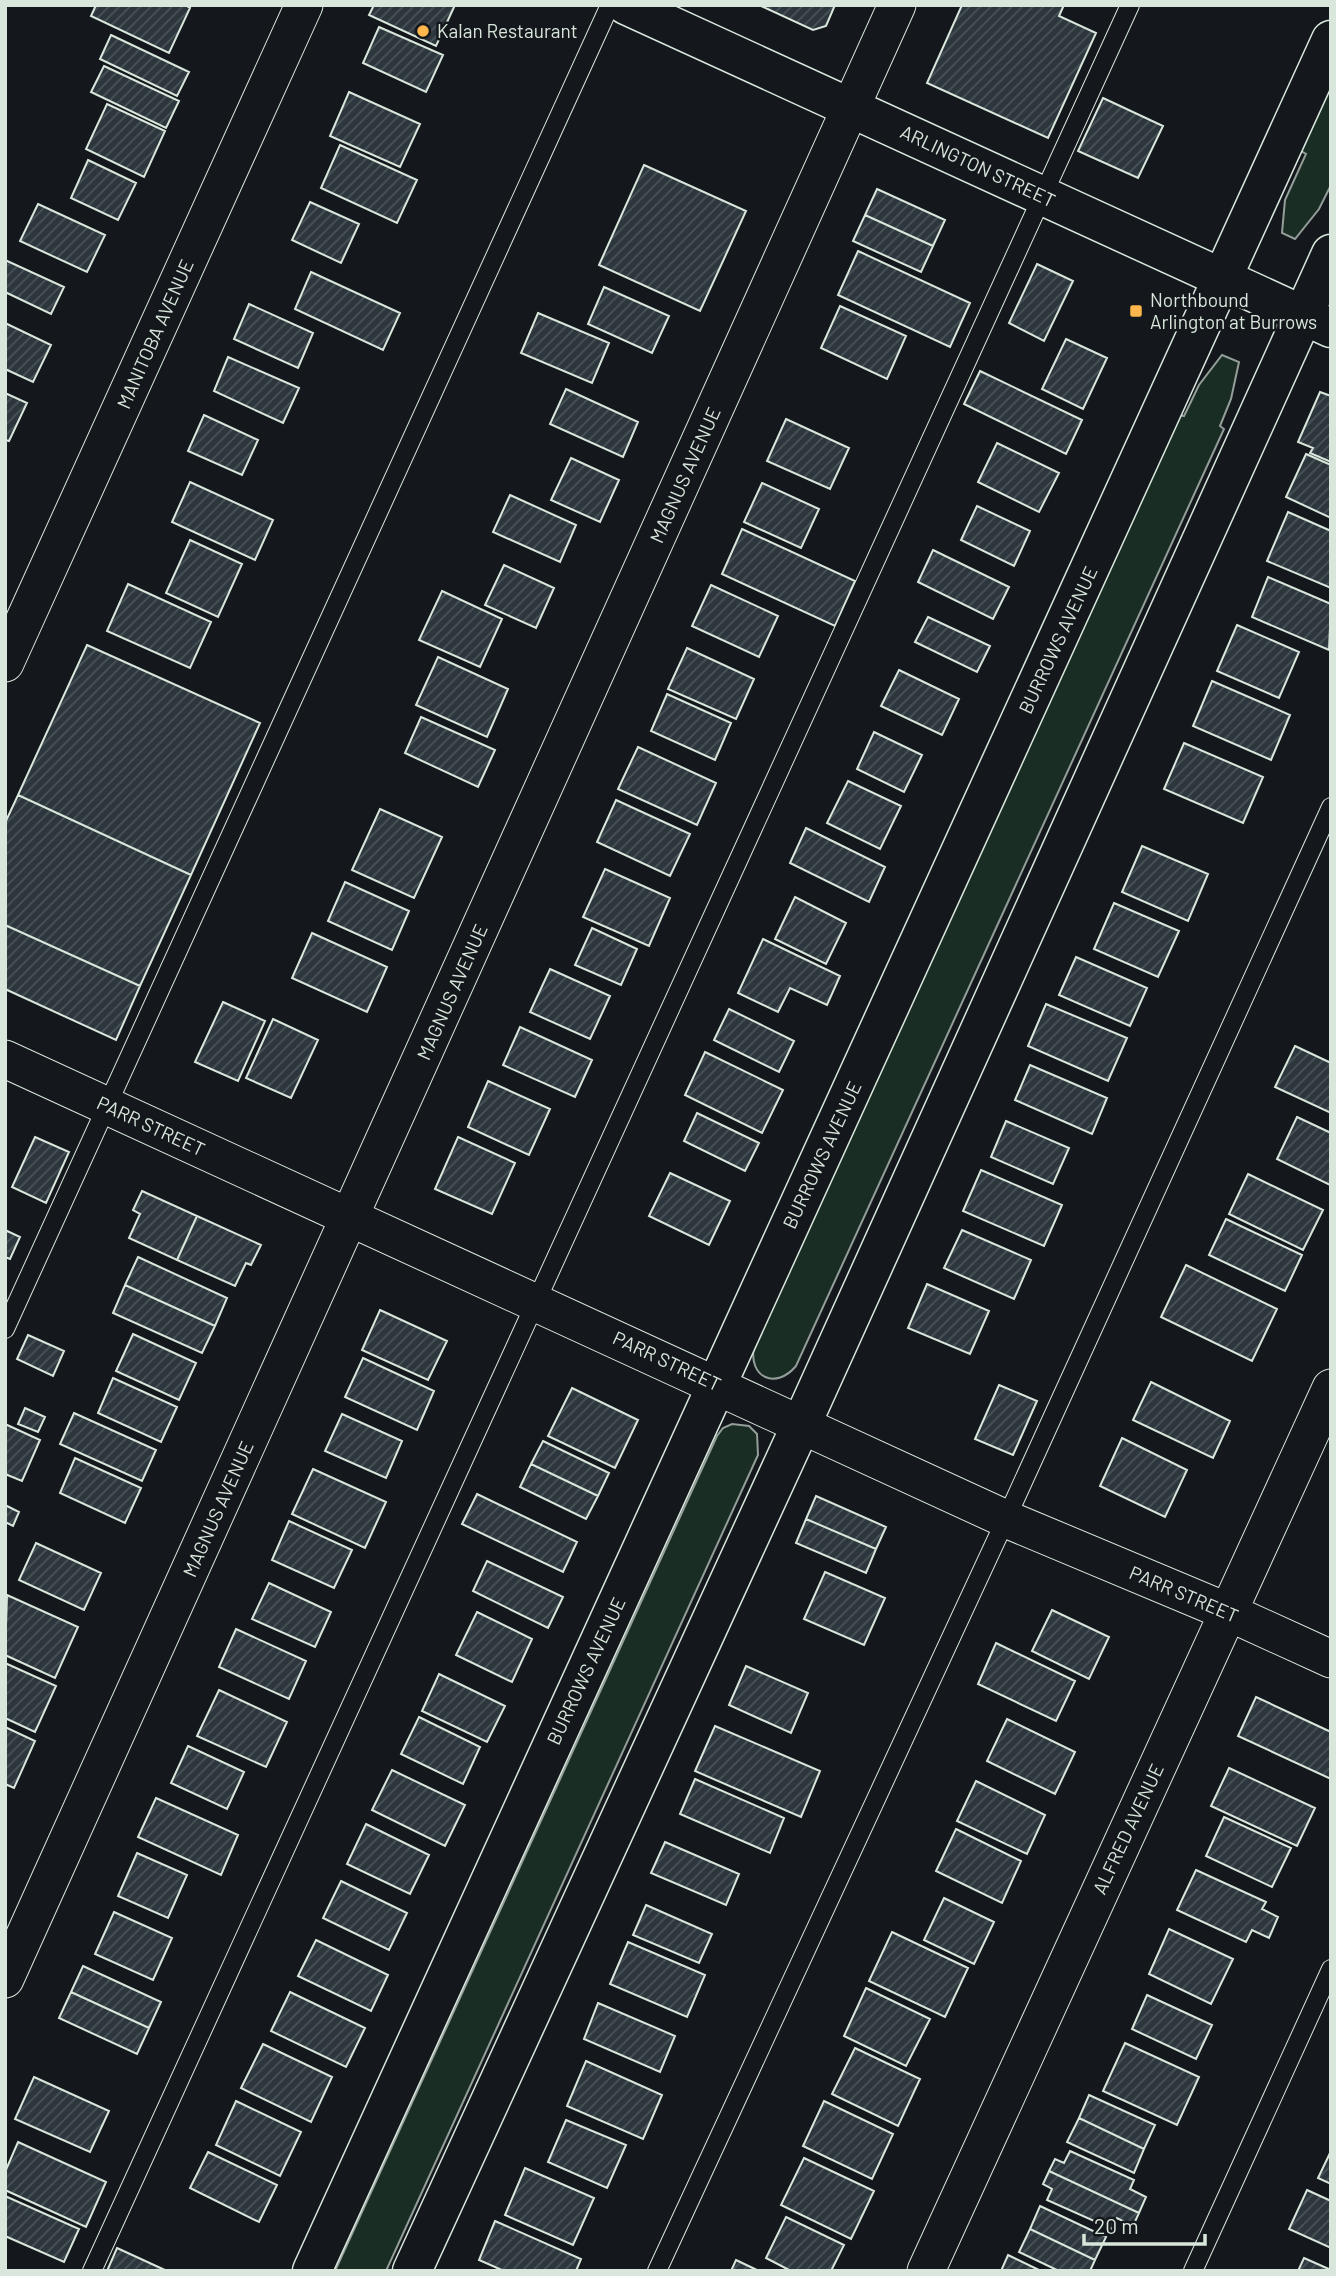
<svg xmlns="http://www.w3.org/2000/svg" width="1336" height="2276" viewBox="0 0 1336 2276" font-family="Barlow,sans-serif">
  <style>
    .grass { fill: #1a2d24; stroke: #939e99; stroke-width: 2 }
    .building { fill: url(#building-hatch); stroke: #d8e6dc; stroke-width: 2 }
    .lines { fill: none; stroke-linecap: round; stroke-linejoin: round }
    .service-casing { stroke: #d8e6dc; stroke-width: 20 }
    .minor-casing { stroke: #d8e6dc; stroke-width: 39 }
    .tertiary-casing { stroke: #d8e6dc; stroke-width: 41 }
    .secondary-casing { stroke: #d8e6dc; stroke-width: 41 }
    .service { stroke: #14181c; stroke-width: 18 }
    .minor { stroke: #14181c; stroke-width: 37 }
    .tertiary { stroke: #14181c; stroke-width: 38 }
    .secondary { stroke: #14181c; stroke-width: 38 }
    .poi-dot { fill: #ffb74d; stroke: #14181c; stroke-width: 2.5 }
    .labels { text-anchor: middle; stroke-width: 5; stroke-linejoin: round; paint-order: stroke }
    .poi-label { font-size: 19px; fill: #d8e6dc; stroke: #14181c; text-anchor: start }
    .street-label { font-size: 19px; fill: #d8e6dc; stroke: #14181c }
  </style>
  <defs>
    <pattern id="building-hatch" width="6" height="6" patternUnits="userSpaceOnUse" patternTransform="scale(1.75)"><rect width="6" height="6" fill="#2c363c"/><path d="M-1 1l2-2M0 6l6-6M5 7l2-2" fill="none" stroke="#4a5358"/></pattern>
  </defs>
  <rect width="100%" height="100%" fill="#14181c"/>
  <path class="grass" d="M1331 86V185L1319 209 1295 239 1282 233 1285 200 1306 154 1301 151Z
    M1222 355 1239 362 1231 399 1220 426 1224 429 796 1366C776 1390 748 1378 754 1346L1179 415 1184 416 1199 385Z
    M732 1424 749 1426 757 1434 758 1455 386 2271H335L717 1436 723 1428Z"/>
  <path class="building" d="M96 5H185L190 8 169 53 91 16Z
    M374 5H455L436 46 369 15Z
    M759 5H835L826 26 813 30Z
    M962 5H1064L1059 16 1096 33 1048 138 927 83Z
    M379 27 443 55 426 92 363 63Z
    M111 35 189 72 177 96 100 59Z
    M104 66 179 101 166 128 91 92Z
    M349 92 420 124 400 167 330 136Z
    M1103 98 1163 126 1138 178 1078 151Z
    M107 104 165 131 144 177 86 149Z
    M340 145 417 180 397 223 321 188Z
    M88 160 136 183 118 220 71 198Z
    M644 165 746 211 700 311 599 265Z
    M877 189 945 220 933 246 865 215Z
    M310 202 359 224 341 263 292 240Z
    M38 204 105 235 87 272 20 241Z
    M865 215 933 246 921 272 853 241Z
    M858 251 970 303 950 347 838 295Z
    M5 260 64 287 51 314 5 292Z
    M1037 264 1073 281 1044 341 1009 323Z
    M311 272 400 313 383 350 295 309Z
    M604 287 669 316 652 353 588 324Z
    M249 304 313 333 298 368 234 339Z
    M840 306 906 336 887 379 821 348Z
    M538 313 609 343 592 383 521 353Z
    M5 323 51 345 33 382 5 369Z
    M1066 339 1107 358 1083 409 1042 389Z
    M228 357 299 388 283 423 214 391Z
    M980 371 1082 420 1066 454 964 404Z
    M566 389 638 422 623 457 550 424Z
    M1320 392 1331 396V462L1310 453 1313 448 1298 442Z
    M5 393 27 403 9 441 5 440Z
    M204 415 258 440 242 475 188 451Z
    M786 419 849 448 830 489 767 461Z
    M997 443 1059 473 1039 512 978 482Z
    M1306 454 1331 465V518L1286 497Z
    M571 458 619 480 600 522 551 500Z
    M190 482 273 520 255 560 172 522Z
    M762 483 819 509 801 548 744 522Z
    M510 495 576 525 560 562 493 532Z
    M977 506 1030 531 1014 566 961 540Z
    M1288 512 1331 531V588L1267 561Z
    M742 529 855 581 835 626 722 574Z
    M190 540 242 564 218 617 166 593Z
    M933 550 1009 587 993 619 918 582Z
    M504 565 554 588 536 628 485 605Z
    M1268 577 1331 604 1329 650 1252 617Z
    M128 584 211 622 190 668 107 631Z
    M711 585 778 616 759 657 692 626Z
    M442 591 502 619 480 667 419 640Z
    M928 617 990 646 977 672 915 642Z
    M1237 625 1299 652 1279 698 1217 671Z
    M87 645 260 723 191 875 18 795Z
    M687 648 754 679 736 719 668 689Z
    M438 657 508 689 487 737 416 705Z
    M899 670 959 699 942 735 881 706Z
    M1212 681 1290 715 1271 760 1193 726Z
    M667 694 731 723 715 760 651 731Z
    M421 717 495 750 478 787 405 753Z
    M874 732 922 755 904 792 857 769Z
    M1184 743 1263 777 1243 823 1164 789Z
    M638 747 716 783 697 825 618 789Z
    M848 781 901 806 880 849 827 823Z
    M18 795 191 875 140 986 5 925V823Z
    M616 800 690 834 670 876 597 842Z
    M380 809 442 837 414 898 352 870Z
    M806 828 885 867 869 902 790 863Z
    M1142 846 1208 874 1188 921 1122 892Z
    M605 869 670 898 649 946 583 917Z
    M345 882 409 911 392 950 328 921Z
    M795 897 846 923 826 964 775 939Z
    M1114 903 1179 931 1158 977 1094 949Z
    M5 925 140 986 116 1040 5 989Z
    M592 928 637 949 621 985 575 965Z
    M312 933 387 967 367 1012 292 978Z
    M763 939 840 976 827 1005 790 988 778 1012 738 993Z
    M1076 957 1147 988 1130 1026 1059 995Z
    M550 969 610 996 590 1039 530 1012Z
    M223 1002 265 1021 238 1081 195 1062Z
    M1046 1004 1127 1038 1108 1081 1028 1046Z
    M729 1009 794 1041 779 1072 714 1040Z
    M273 1019 318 1040 291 1098 246 1078Z
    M520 1027 592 1060 575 1097 503 1065Z
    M1295 1046 1331 1063V1113L1275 1087Z
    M705 1052 783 1090 762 1133 685 1095Z
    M1030 1065 1107 1098 1092 1134 1015 1100Z
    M488 1081 550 1109 529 1155 468 1127Z
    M697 1113 759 1143 745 1171 684 1141Z
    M1297 1117 1331 1133 1330 1185 1277 1159Z
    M1006 1121 1069 1148 1053 1184 991 1157Z
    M35 1137 69 1152 46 1203 12 1187Z
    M458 1137 515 1163 492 1214 435 1189Z
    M981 1170 1062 1205 1044 1246 963 1211Z
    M670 1173 730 1201 709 1245 649 1216Z
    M1248 1174 1323 1210 1303 1250 1229 1214Z
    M142 1191 197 1216 177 1260 129 1238 140 1214 133 1210Z
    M197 1216 261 1245 251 1265 246 1263 235 1286 177 1260Z
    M1226 1219 1302 1255 1285 1291 1209 1255Z
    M5 1230 20 1237 10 1259 5 1257Z
    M962 1230 1031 1260 1014 1299 944 1268Z
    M138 1257 227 1298 215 1326 125 1285Z
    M1186 1265 1277 1309 1252 1361 1161 1317Z
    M927 1284 989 1311 970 1354 908 1328Z
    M125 1285 215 1326 202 1353 113 1313Z
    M380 1310 447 1341 428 1380 362 1350Z
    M133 1334 196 1363 179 1400 116 1371Z
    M28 1335 64 1351 53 1376 17 1359Z
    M363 1358 434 1391 417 1430 345 1397Z
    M113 1378 177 1407 161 1442 98 1413Z
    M1151 1382 1230 1421 1213 1458 1133 1420Z
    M999 1385 1037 1401 1013 1455 975 1439Z
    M572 1388 638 1420 615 1468 548 1436Z
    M25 1408 45 1417 38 1432 18 1424Z
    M74 1413 156 1450 142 1481 60 1444Z
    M342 1414 402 1441 386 1478 325 1451Z
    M5 1424 40 1440 22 1481 5 1474Z
    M1122 1438 1187 1470 1165 1517 1100 1486Z
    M543 1441 609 1473 598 1496 531 1464Z
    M75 1458 141 1488 125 1523 60 1493Z
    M531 1464 598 1496 586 1519 520 1487Z
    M313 1469 386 1502 365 1548 292 1514Z
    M477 1494 577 1542 563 1572 462 1524Z
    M816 1496 886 1527 876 1549 806 1519Z
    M5 1505 19 1512 13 1526 5 1522Z
    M806 1519 876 1549 866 1573 796 1543Z
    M289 1521 352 1550 334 1588 272 1560Z
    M36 1543 101 1573 84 1610 19 1580Z
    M487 1561 563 1597 548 1628 473 1591Z
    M825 1572 885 1598 864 1645 804 1619Z
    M269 1583 331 1612 315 1647 252 1619Z
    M7 1595 78 1627 55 1678 5 1655Z
    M1052 1610 1109 1637 1089 1679 1032 1651Z
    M477 1612 532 1639 512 1682 456 1655Z
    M236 1629 306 1661 289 1699 219 1667Z
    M996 1643 1075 1681 1056 1721 978 1684Z
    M5 1663 56 1686 35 1732 5 1718Z
    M746 1666 808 1693 791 1733 729 1705Z
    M439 1674 505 1706 487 1742 422 1711Z
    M219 1690 287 1722 266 1767 197 1736Z
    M1256 1697 1331 1732V1779L1238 1736Z
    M419 1717 480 1747 463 1784 401 1754Z
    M1007 1719 1075 1752 1055 1794 987 1761Z
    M715 1726 820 1771 801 1817 695 1771Z
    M5 1727 35 1741 14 1788 5 1784Z
    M188 1746 244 1772 227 1809 171 1783Z
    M1229 1768 1315 1808 1297 1846 1211 1806Z
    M392 1770 465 1805 445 1846 372 1810Z
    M695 1779 784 1818 770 1853 680 1814Z
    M976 1781 1045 1815 1027 1854 957 1821Z
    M156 1798 238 1835 221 1875 138 1837Z
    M1224 1817 1291 1848 1272 1887 1206 1856Z
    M366 1824 429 1855 410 1894 347 1864Z
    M956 1829 1021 1861 1002 1903 936 1871Z
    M665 1842 739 1874 726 1905 651 1873Z
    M137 1853 187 1875 168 1918 118 1896Z
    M1196 1870 1266 1902 1262 1909 1278 1917 1269 1938 1252 1930 1246 1942 1177 1910Z
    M341 1881 407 1913 389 1950 323 1918Z
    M944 1898 994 1922 974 1964 924 1940Z
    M646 1905 712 1934 699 1963 633 1935Z
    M114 1912 172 1938 153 1980 95 1954Z
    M1169 1929 1233 1959 1211 2004 1149 1974Z
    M892 1932 968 1968 945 2017 869 1981Z
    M316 1940 388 1975 371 2011 298 1976Z
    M628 1942 705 1975 687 2017 610 1984Z
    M83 1966 161 2002 149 2028 71 1992Z
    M866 1988 930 2019 906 2066 844 2036Z
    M71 1992 149 2028 137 2054 59 2018Z
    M290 1992 365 2028 346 2067 271 2031Z
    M1147 1995 1212 2025 1196 2059 1132 2029Z
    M598 2003 675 2036 660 2072 584 2039Z
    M1125 2043 1199 2077 1177 2125 1103 2091Z
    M263 2044 332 2077 311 2122 241 2088Z
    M855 2048 920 2079 898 2126 832 2094Z
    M586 2061 662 2095 643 2139 567 2106Z
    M34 2077 109 2111 90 2152 15 2119Z
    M1089 2095 1155 2125 1144 2149 1079 2118Z
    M236 2101 301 2132 280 2176 216 2145Z
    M824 2101 893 2134 872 2179 803 2146Z
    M1079 2118 1144 2149 1134 2173 1067 2142Z
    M566 2120 626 2145 607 2188 548 2162Z
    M18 2142 106 2182 86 2227 5 2190V2172Z
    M1070 2151 1134 2180 1130 2189 1146 2197 1139 2213 1049 2171 1055 2159 1064 2163Z
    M1331 2151V2184L1318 2178Z
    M208 2152 277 2185 259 2222 190 2188Z
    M804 2158 874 2191 851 2239 781 2205Z
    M525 2168 594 2198 573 2245 505 2215Z
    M1049 2171 1139 2213 1133 2226 1117 2218 1112 2229 1047 2200 1052 2189 1043 2184Z
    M1307 2190 1331 2201V2248L1289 2229Z
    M5 2196 79 2229 64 2262 5 2236Z
    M1040 2206 1106 2237 1095 2260 1030 2229Z
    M786 2217 844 2245 831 2271H791L766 2258Z
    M495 2221 581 2259 576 2271H504L479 2260Z
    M1030 2229 1095 2260 1090 2271H1059L1019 2252Z
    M117 2248 167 2271H107Z
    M1008 2255 1041 2271H1001Z
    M1304 2258 1331 2270V2271H1298Z
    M736 2260 759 2271H731Z"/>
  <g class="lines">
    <defs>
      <path id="service" d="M5 1329 610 5
        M92 2271 1130 5
        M657 2271 1006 1519 1331 807
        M1193 2271 1331 1969"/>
      <path id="minor" d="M5 663 304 5
        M5 1059 1006 1519 1228 1612 1331 1659
        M5 1979 897 5
        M926 2271 1331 1388"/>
      <path id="tertiary" d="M312 2271 1331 40
        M412 2271 802 1423 1331 254"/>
      <path id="secondary" d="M626 5 1331 328"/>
    </defs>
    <use href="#service" class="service-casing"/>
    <use href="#minor" class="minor-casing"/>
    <use href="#tertiary" class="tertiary-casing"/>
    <use href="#secondary" class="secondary-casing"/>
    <use href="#service" class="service"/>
    <use href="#minor" class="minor"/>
    <use href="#tertiary" class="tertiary"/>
    <use href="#secondary" class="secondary"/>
  </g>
  <g class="poi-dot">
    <circle cx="423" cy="31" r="7"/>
    <rect x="1129" y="304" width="14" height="14" rx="3.5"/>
  </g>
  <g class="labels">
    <g class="poi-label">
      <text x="437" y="38">Kalan Restaurant</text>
      <text x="1150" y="307">Northbound<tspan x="1150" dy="22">Arlington at Burrows</tspan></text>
    </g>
    <g class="street-label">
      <text transform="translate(978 166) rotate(25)" y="7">ARLINGTON STREET</text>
      <text transform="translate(155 334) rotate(-66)" y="7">MANITOBA AVENUE</text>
      <text transform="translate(685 475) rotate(-66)" y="7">MAGNUS AVENUE</text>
      <text transform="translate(1058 640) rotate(-65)" y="7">BURROWS AVENUE</text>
      <text transform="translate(452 992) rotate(-66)" y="7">MAGNUS AVENUE</text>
      <text transform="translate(151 1126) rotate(25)" y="7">PARR STREET</text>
      <text transform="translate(822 1155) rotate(-65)" y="7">BURROWS AVENUE</text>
      <text transform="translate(667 1361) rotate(25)" y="7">PARR STREET</text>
      <text transform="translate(218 1509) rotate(-66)" y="7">MAGNUS AVENUE</text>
      <text transform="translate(1184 1594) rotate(23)" y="7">PARR STREET</text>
      <text transform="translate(586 1671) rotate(-65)" y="7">BURROWS AVENUE</text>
      <text transform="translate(1128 1829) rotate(-65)" y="7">ALFRED AVENUE</text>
    </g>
  </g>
  <rect width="1336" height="2276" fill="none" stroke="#d8e6dc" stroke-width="14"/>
  <path d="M1084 2234v10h121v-10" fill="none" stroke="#d8e6dc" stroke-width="3.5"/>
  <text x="1094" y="2234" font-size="21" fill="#d8e6dc" stroke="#14181c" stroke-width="5" paint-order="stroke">20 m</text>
</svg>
